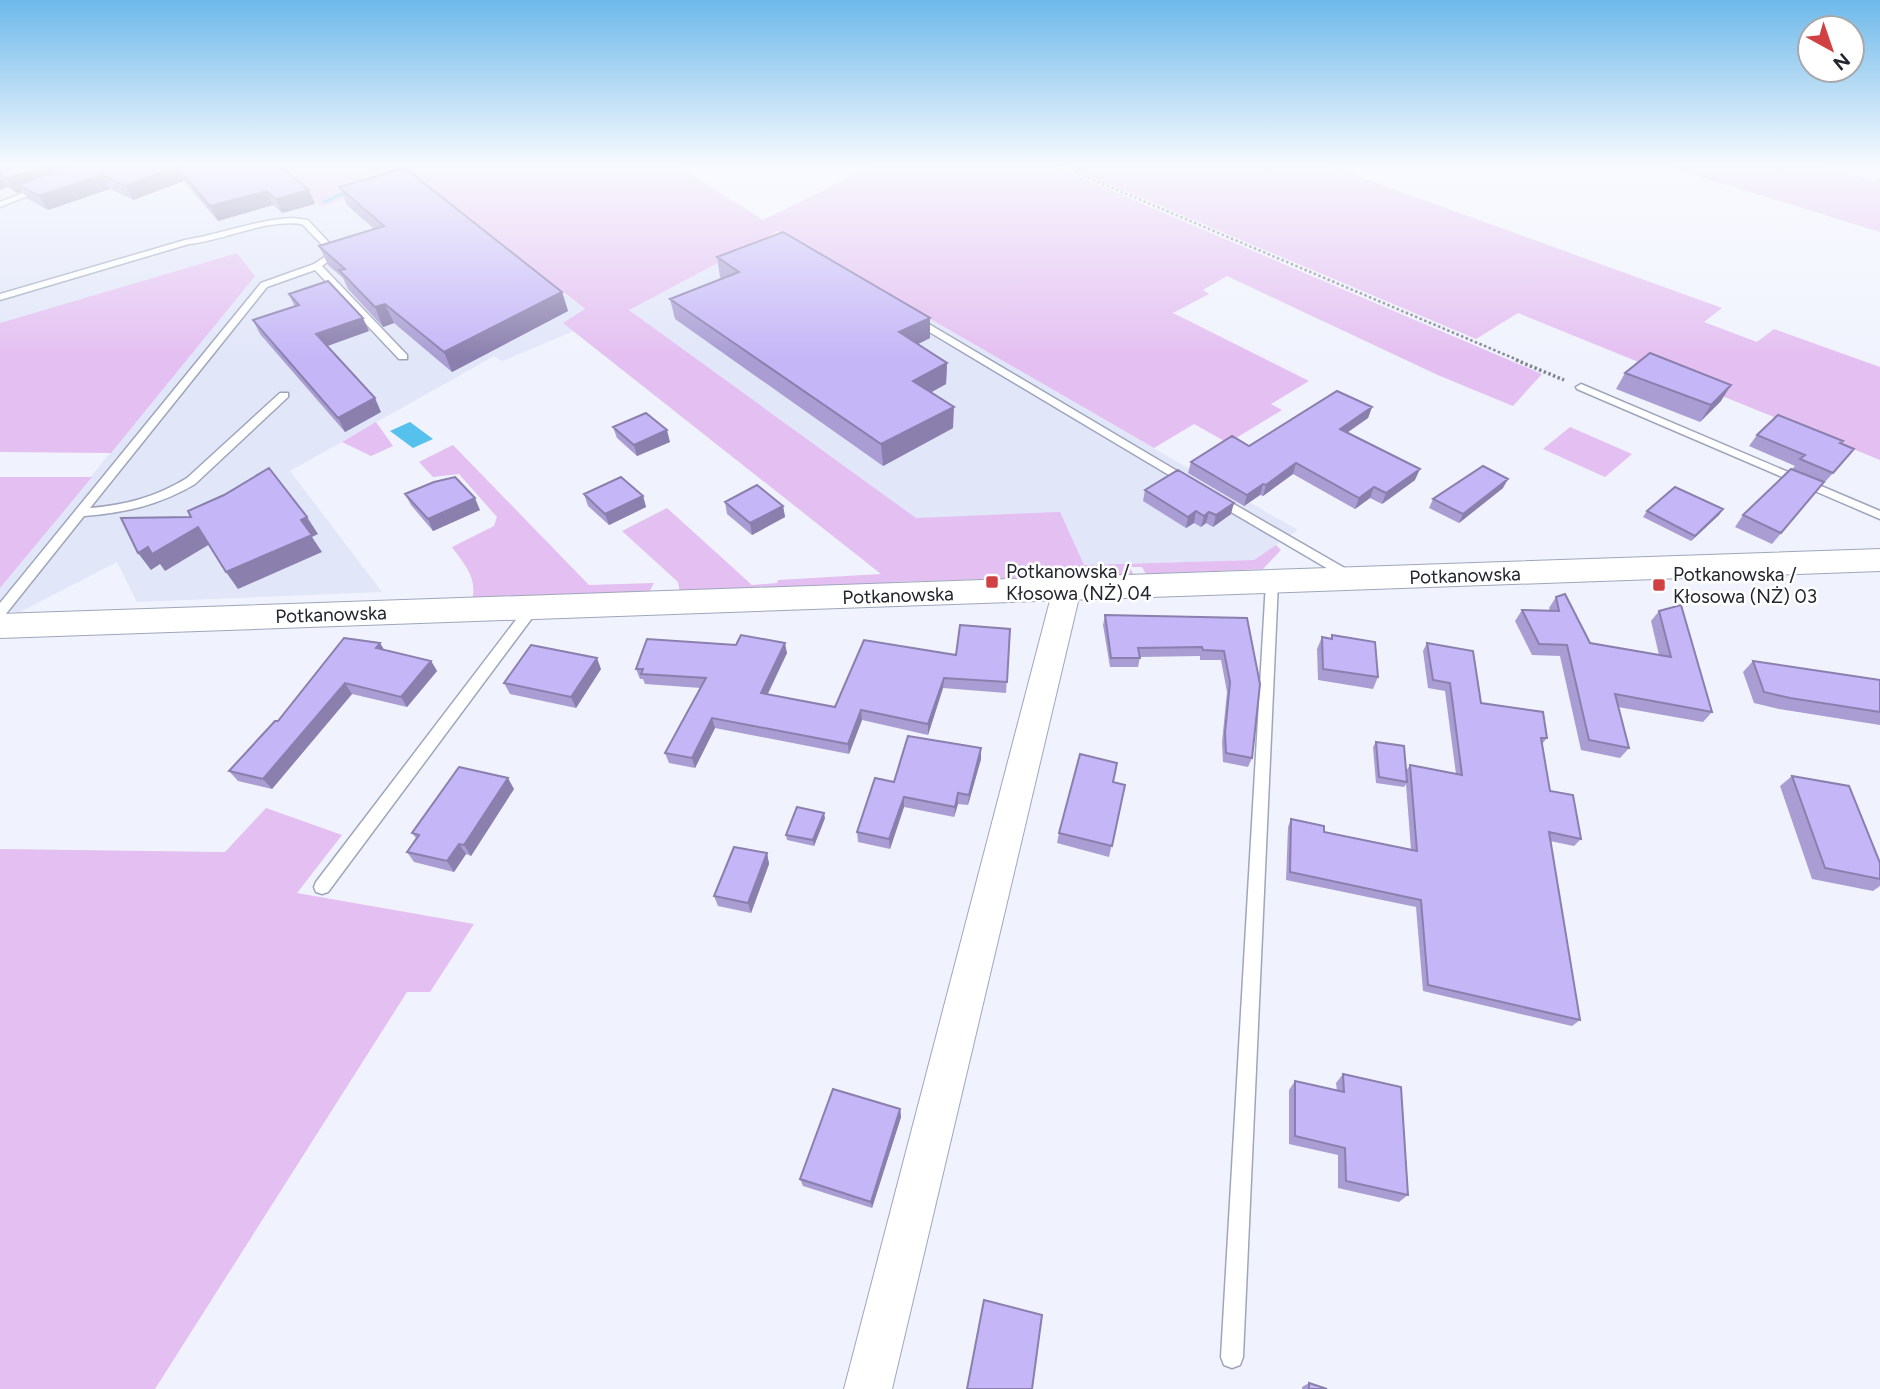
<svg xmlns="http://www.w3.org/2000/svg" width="1880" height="1389" viewBox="0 0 1880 1389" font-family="Figtree,sans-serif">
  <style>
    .built { fill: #e1e6f9 }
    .green { fill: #e4bff1 }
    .water { fill: #57c1ee }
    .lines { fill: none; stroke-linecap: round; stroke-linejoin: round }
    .stream { fill: #57c1ee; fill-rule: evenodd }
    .service-casing { stroke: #9fa6bc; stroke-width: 3 }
    .minor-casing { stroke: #9fa6bc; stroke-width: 2 }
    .tertiary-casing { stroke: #9fa6bc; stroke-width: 2 }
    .path-far1 { stroke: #81848d; stroke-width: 2.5; stroke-dasharray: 2.5 2.5; stroke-linecap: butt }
    .path { stroke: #81848d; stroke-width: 3.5; stroke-dasharray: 2.5 2.5; stroke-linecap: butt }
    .service { fill: #fff; fill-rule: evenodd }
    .minor { fill: #fff; fill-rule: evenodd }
    .tertiary { fill: #fff; fill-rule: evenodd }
    .wall { fill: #a99dd4 }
    .shaded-wall { fill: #8a7fad }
    .building { fill: #c5b6f7; stroke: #8a7fad; stroke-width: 2 }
    .poi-dot { fill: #d14143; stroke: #fff; stroke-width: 2.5 }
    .labels { text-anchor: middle; stroke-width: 5; stroke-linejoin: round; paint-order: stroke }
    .poi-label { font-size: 19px; fill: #23262e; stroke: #fff; text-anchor: start }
    .street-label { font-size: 19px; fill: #23262e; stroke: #fff }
  </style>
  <rect width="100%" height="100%" fill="#f0f3fd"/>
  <path class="built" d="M80 164H273L410 174 585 310 563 323 574 331 502 361 494 356 290 471 382 592 137 602 117 562 18 613 0 608V588L255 275 237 253 0 323V190Z
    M779 231 1176 461 1298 530 1254 560 1084 565 916 518 628 309Z"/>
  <path class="green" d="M273 164H674L763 220 877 164H1049L1542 374 1513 406 1440 376 1227 276 1203 290 1209 294 1173 313 1309 381 1271 404 1282 410 1228 443 1194 424 1154 448 778 231 629 310 916 518 1060 512 1084 565 1254 560 1276 545 1281 550 1263 569 1146 574 1142 567H1130L1134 576 1092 579 1088 576 892 582V585L680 593 678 582 622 531 667 508 752 585 777 583 778 580 881 574 563 323 585 309 411 174 322 207Z
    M1061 164H1324L1722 308 1704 322 1757 342 1774 329 1880 367V460L1518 313 1476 339Z
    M1659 164H1815L1875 181 1880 177V232Z
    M237 253 255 276 111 453 0 452V323Z
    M376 422 393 446 371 456 342 442Z
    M1570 427 1632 454 1605 477 1543 449Z
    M453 445 589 585 654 583 648 594 472 600C478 578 464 564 452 547L494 526 497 517 459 474 433 477 419 462Z
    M0 477H92L0 588Z
    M266 808 342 835 297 893 474 924 430 992H407L155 1389H0V849L225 852Z"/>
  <path class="water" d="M410 422 433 439 413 448 390 431Z"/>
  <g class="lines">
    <path class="stream" d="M401 164H408L373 181 368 180Z
      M354 186 357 188 356 189 326 203 321 202Z"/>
    <defs>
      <path id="service" d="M38 187 45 189 0 207V202Z
        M292 218 308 220 334 248V257L322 266 407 355V359H399L315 270 267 287 90 508C126 505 156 497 187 478L280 393H288V397L195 484C160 505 124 513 84 516L5 615 0 617V603L261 283 314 264 326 256 327 250 302 224C264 219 227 240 189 244L0 300V294L185 240C221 234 256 220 292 218Z
        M911 317H917L1194 481 1188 485 1184 484 911 321Z
        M1581 384 1880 511V519L1577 389 1576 387Z
        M1218 495 1355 574 1357 577 1355 580H1347L1214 502V496Z
        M1272 578 1278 582 1243 1357 1240 1365 1232 1368 1224 1365 1221 1357 1266 582Z
        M533 602 539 607 538 610 328 892 322 894 316 892 314 887 316 882 528 604Z"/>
      <path id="minor" d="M1067 580 1077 582 1081 589 892 1389H844L1053 589 1057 582Z"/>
      <path id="tertiary" d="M1880 549V571L0 638V614Z"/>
    </defs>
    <use href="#service" class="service-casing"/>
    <use href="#minor" class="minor-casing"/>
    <use href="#tertiary" class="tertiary-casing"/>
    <path class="path-far1" d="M1056 164 1520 361"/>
    <path class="path" d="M1516 360 1564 380"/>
    <use href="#service" class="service"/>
    <use href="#minor" class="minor"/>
    <use href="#tertiary" class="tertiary"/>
  </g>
  <path class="wall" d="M0 164 208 167 309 190 315 204 282 213 273 205 218 221 184 181 133 200 110 189 48 210 28 199 22 191 17 193 7 187 0 190Z
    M339 187 562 292 568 311 452 372 394 323 383 327 348 289 343 278 328 265 319 246 374 229 347 205Z
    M717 257 930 338 918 344 947 363 946 384 931 392 953 428 883 466 675 319 670 299 722 279 720 277Z
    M289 294 369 331 326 346 381 412 345 432 260 334 253 320 295 307Z
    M1625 373 1721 401 1700 422 1616 389Z
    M1372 407 1368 418 1347 433 1415 480 1382 504 1370 498 1355 509 1293 474 1263 496 1260 495 1244 506 1188 473 1191 462 1249 446Z
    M613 427 670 442 637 456 617 438Z
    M1757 435 1841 443 1854 449 1845 460 1823 484 1772 544 1735 527 1743 515 1795 466 1749 446Z
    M1503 488 1459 523 1429 508 1433 499Z
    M1145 490 1231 514 1213 527 1206 523 1201 527 1194 523 1186 528 1143 501Z
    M405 494 480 510 433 531 411 505Z
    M584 494 643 496 646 507 609 525 588 506Z
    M725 502 783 506 785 517 752 535 727 514Z
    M1723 509 1719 515 1691 541 1643 517 1647 511Z
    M1556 597 1590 643 1659 655 1651 621 1659 611 1712 712 1703 722 1618 707 1629 748 1620 758 1581 750 1560 656 1532 655 1515 621 1522 610 1550 611 1549 608Z
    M1105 615 1247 618 1252 758 1248 767 1223 762 1222 742 1227 692 1221 660H1200V656L1140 657 1138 667H1110L1103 625Z
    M1010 629 1006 693 943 688 928 735 862 720 849 754 715 728 695 768 669 763 665 753 701 688 645 684 643 679H640L636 669 736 645 787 653 768 694 835 707 956 655Z
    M1332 635 1378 677 1373 689 1318 680 1317 649 1322 637 1331 638Z
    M380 643 384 650 431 661 437 671 407 707 352 694 272 789 238 781 229 771 278 721Z
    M1427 643 1481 703 1547 738 1542 744 1550 791 1581 839 1574 846 1550 841 1580 1020 1572 1026 1423 991 1416 907 1286 880 1288 827 1291 819 1324 832 1411 850 1406 784 1404 787 1376 783 1373 747 1376 742 1406 771 1410 765 1456 774 1445 691 1428 688 1423 651Z
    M1753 661 1880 680V725L1779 709 1754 703 1743 672Z
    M601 669 576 708 510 694 504 683Z
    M981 748V759L968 805 958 804 954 817 904 807 890 849 858 842 857 832 894 782Z
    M1792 776 1880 863V886L1873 891 1812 879 1780 786Z
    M1113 782 1125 785 1109 857 1057 843 1059 833Z
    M514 789 471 856 466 854 454 872 414 862 407 852 416 838 412 833Z
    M825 818 814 846 787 840 786 835Z
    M767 853 769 864 751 913 718 906 714 896Z
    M1343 1074 1408 1195 1399 1202 1338 1188V1155L1289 1144V1090L1295 1081 1337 1091 1336 1083Z
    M900 1109 901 1117 872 1208 803 1186 800 1179Z
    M1309 1383 1327 1389H1302V1387Z"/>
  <path class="shaded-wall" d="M48 164H92L19 185 22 191 17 193 7 179Z
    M177 167 184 181 133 200 125 186Z
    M102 175 110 189 48 210 39 196Z
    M0 177 7 187 0 190Z
    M309 190 315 204 282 213 276 199Z
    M267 191 273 205 218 221 210 206Z
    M562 292 568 311 452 372 444 352Z
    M385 304 394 323 383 327 375 307Z
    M363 318 369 331 322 348 316 334Z
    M930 318V338L900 353 899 332Z
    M947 363 946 384 914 402 913 381Z
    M1731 385 1721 401 1700 422 1711 405Z
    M375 398 381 412 345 432 338 418Z
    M954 407 953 428 883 466 881 444Z
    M1372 407 1368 418 1336 440 1340 429Z
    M667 430 670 442 637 456 634 445Z
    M1296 463 1293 474 1263 496 1266 485Z
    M1420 469 1415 480 1382 504 1386 493Z
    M1508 479 1503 488 1459 523 1463 514Z
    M1263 484 1260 495 1244 506 1247 495Z
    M1374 487 1370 498 1355 509 1359 498Z
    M643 496 646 507 609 525 605 514Z
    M475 498 480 510 433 531 428 519Z
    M1234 503 1231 514 1213 527 1216 515Z
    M783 506 785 517 752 535 750 523Z
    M1723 509 1719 515 1691 541 1695 536Z
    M1196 511 1194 523 1186 528 1188 517Z
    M1209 512 1206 523 1201 527 1204 516Z
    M307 517 318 534 312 537 322 552 238 589 226 572 301 520Z
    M198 527 210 544 165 571 160 564 151 570 138 553 148 547Z
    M380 643 386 653 376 648Z
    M785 643 787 653 763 703 761 693Z
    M597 658 601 669 576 708 571 697Z
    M431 661 437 671 407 707 401 697Z
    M944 678 943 688 928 735V724Z
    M345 683 352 694 272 789 263 779Z
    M861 710 862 720 849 754 848 744Z
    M712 718 715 728 695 768 692 758Z
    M981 748V759L968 805 969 795Z
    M508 778 514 789 471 856 464 845Z
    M958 793V804L954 817 955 807Z
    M904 797V807L890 849 889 839Z
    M824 813 825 818 814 846 813 840Z
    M459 844 466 854 454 872 447 861Z
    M767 853 769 864 751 913 748 903Z
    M900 1109 901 1117 872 1208 871 1202Z"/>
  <path class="building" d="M0 164H48L7 179 0 175Z
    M73 164H202L208 167 219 164H278L309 190 276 199 267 191 210 206 177 167 125 186 102 175 39 196 19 185Z
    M405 168 562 292 444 352 385 304 375 307 339 270 345 269 319 246 384 226 339 187Z
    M783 232 930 318 899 332 947 363 913 381 954 407 881 444 670 299 739 272 717 257Z
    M328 281 363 318 316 334 375 398 338 418 253 320 299 305 289 294Z
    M1650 353 1731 385 1711 405 1625 373Z
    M1337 391 1372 407 1340 429 1420 469 1386 493 1374 487 1359 498 1296 463 1266 485 1263 484 1247 495 1191 462 1232 436 1249 446Z
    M646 413 667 430 634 445 613 427Z
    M1778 415 1843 441 1840 443 1854 449 1833 473 1800 459 1805 455 1757 435Z
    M1483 466 1508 479 1463 514 1433 499Z
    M269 468 307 517 301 520 312 535 226 572 198 527 152 554 148 547 138 553 121 518 191 517 188 511 224 495Z
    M1791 469 1824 482 1781 533 1743 515Z
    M1178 470 1234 503 1216 515 1209 512 1204 516 1196 511 1188 517 1145 490Z
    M455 477 475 498 428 519 405 494 434 482Z
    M621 477 643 496 605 514 584 494Z
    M757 485 783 506 750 523 725 502Z
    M1675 487 1723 509 1695 536 1647 511Z
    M1565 594 1590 643 1671 657 1659 611 1681 605 1712 712 1615 694 1629 748 1589 740 1567 645 1539 644 1522 610 1559 611 1556 597Z
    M1105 615 1247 618 1260 684 1252 758 1226 753 1225 733 1230 682 1224 651 1203 650 1202 647 1138 648 1140 658H1111Z
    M960 625 1010 629 1007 682 944 678 928 724 861 710 848 744 712 718 692 758 665 753 706 678 641 674 643 669H636L647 639 736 645 741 635 785 643 761 693 835 707 864 640 956 655Z
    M1332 635 1375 642 1378 677 1323 669 1322 637 1332 639Z
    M344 638 380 643 376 648 431 661 401 697 345 683 263 779 229 771 275 721H278Z
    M1427 643 1473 651 1481 703 1543 712 1547 738H1541L1550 791 1573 795 1581 839 1549 832 1580 1020 1428 985 1421 900 1290 872 1291 819 1324 826V832L1417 851 1410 765 1462 775 1450 683 1433 680Z
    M531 645 597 658 571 697 504 683Z
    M1753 661 1880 680V712L1790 698 1764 692Z
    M908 736 981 748 969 795 958 793 955 807 904 797 889 839 857 832 875 778 894 782Z
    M1376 742 1404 746 1407 782 1379 777Z
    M1080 754 1117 763 1113 782 1125 785 1112 846 1059 833Z
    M459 767 508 778 464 845 459 844 447 861 407 852 419 835 412 833Z
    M1792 776 1849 786 1880 863V879L1825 868Z
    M797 807 824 813 813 840 786 835Z
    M734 847 767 853 748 903 714 896Z
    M1343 1074 1401 1087 1408 1195 1346 1181 1345 1148 1295 1136V1081L1344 1092Z
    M833 1089 900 1109 871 1202 800 1179Z
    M984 1300 1042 1315 1032 1389H967Z
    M1309 1383 1327 1389H1309Z"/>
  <linearGradient id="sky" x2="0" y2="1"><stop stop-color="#6eb9ea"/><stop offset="0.46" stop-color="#f8fafe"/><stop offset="1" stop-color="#f8fafe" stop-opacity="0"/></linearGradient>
  <rect width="1880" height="358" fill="url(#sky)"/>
  <g class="poi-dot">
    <rect x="985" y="575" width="14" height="14" rx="3.5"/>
    <rect x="1652" y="578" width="14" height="14" rx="3.5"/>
  </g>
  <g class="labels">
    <g class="poi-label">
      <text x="1006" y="578">Potkanowska /<tspan x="1006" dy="22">Kłosowa (NŻ) 04</tspan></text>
      <text x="1673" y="581">Potkanowska /<tspan x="1673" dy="22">Kłosowa (NŻ) 03</tspan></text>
    </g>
    <g class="street-label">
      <text transform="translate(1465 575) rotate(-2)" y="7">Potkanowska</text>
      <text transform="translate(898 595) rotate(-2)" y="7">Potkanowska</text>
      <text transform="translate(331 614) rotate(-2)" y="7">Potkanowska</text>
    </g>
  </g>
  <g transform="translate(1831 49) rotate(140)"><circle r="33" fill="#ffffff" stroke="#a7a8ab" stroke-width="2"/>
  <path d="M0-5L12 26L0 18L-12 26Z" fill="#d14143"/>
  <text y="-10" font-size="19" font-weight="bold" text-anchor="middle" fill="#23262e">N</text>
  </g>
</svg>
